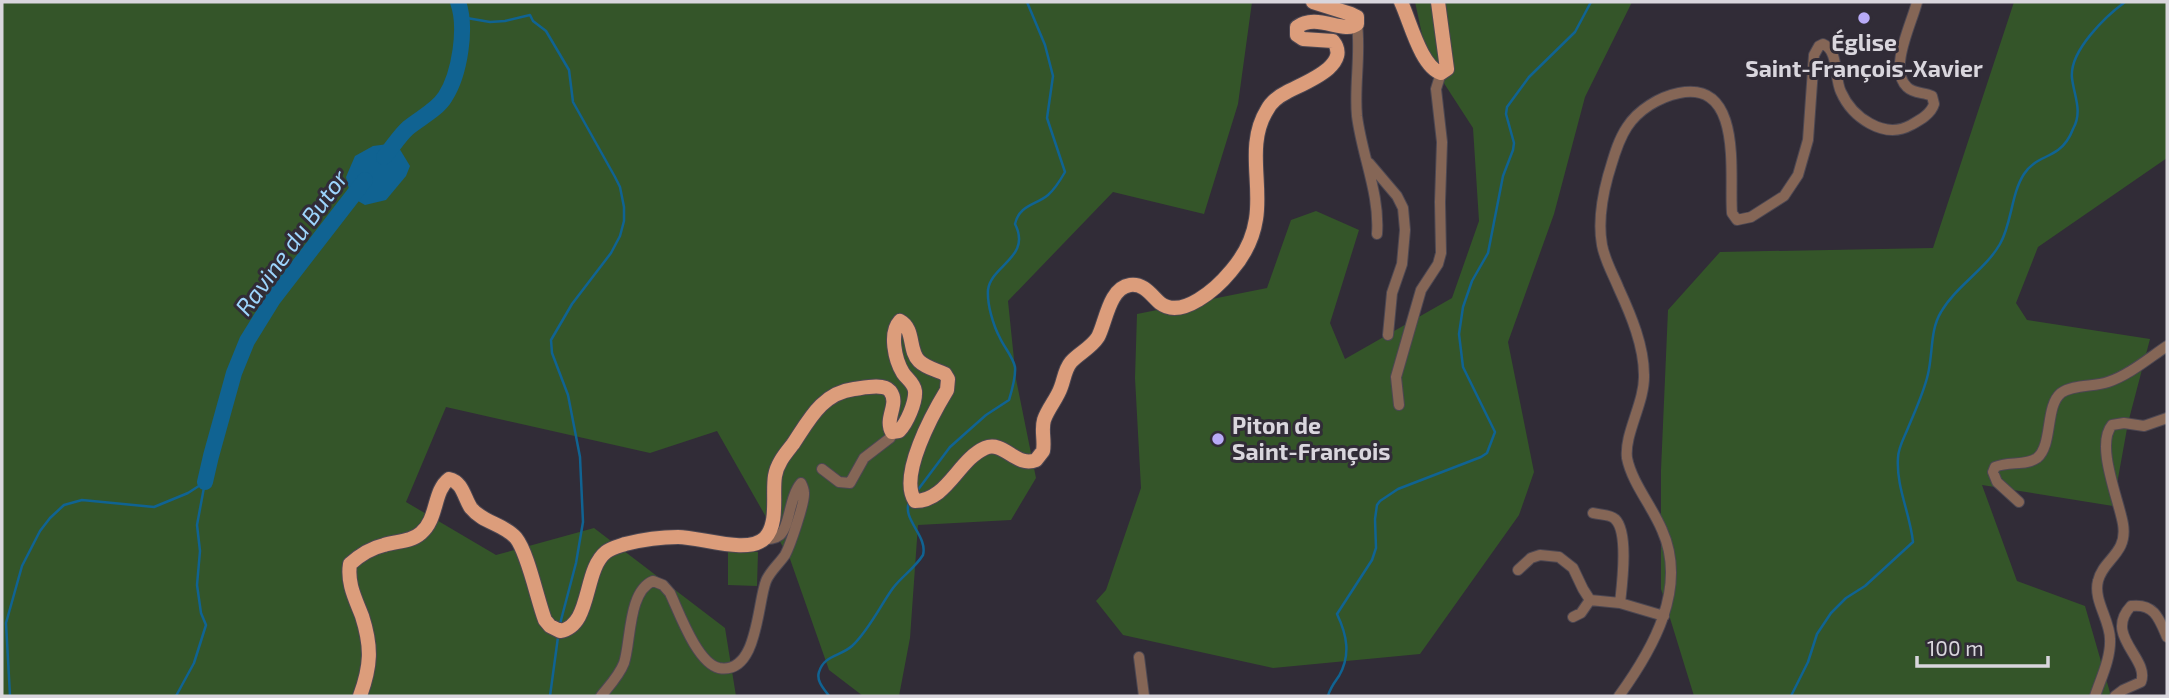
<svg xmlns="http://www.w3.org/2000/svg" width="2169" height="698" viewBox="0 0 2169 698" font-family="'Exo 2',sans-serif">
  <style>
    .green { fill: #345529 }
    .water { fill: #106392 }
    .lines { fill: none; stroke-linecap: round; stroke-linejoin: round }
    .stream { stroke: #106392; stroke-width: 2.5 }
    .river { stroke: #106392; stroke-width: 16 }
    .minor-casing { stroke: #4c4752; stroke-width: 12 }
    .major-casing { stroke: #4c4752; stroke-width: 16 }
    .minor { stroke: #856656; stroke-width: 10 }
    .major { stroke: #dc9d7b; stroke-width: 14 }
    .poi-dot { fill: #b8abf7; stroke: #312c37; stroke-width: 2.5 }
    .labels { text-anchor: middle; stroke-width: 6; stroke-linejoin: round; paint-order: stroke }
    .poi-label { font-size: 23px; font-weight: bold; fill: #d9d6dd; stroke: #312c37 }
    .water-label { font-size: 24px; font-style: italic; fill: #9dd5fd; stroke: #312c37 }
  </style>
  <rect width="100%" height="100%" fill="#312c37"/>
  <path class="green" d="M2 2H1252L1238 104 1204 214 1113 192 1008 301 1016 379 1036 478 1011 520 918 525 910 638 899 696H863L829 670 790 559 717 431 650 453 446 407 406 502 496 555 594 528 725 628 736 696H2Z
    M1415 2H1632L1585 97 1554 214 1508 342 1534 472 1519 515 1420 654 1273 668 1123 635 1096 601 1106 590 1141 488 1135 378 1137 314 1267 288 1291 220 1316 211 1359 230 1330 323 1345 359 1452 298 1479 221 1473 128 1427 57Z
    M2014 2H2167V158L2038 247 2016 303 2027 320 2150 339 2128 423 2113 506 1982 485 2017 581 2085 606 2111 696H1694L1661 589V470L1668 310 1720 252 1933 248Z
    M728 551 758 552 757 586 728 585Z"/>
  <path class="water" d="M396 143 410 166 406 176 386 200 365 205 351 197 346 177 355 156 373 146Z"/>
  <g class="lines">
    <path class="stream" d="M461 17 490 22 505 21 530 15 533 21 546 31 569 70 573 102 615 177 620 187 624 207V221L620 236 611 253 572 304 551 340 552 353 568 395 580 457 583 522 576 563 560 624
      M917 491 950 447 986 415 1009 400C1012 390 1016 377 1015 367 1013 357 1004 347 1000 338 993 325 987 304 988 290 991 265 1032 257 1015 224 1019 205 1036 205 1048 195 1055 189 1061 179 1065 172L1047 118 1053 76 1045 45 1027 2
      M10 696 6 623 22 566 40 531 50 518 64 505 82 500 154 507 188 493 205 482
      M176 696 194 663 206 625 201 613 197 585 200 551 197 525 205 482
      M550 696 558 637
      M829 696C824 689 816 681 819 672 824 655 841 656 852 646 869 630 880 606 893 588 902 576 915 568 923 555 928 536 902 520 909 502
      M1328 696C1330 688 1334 683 1339 676 1351 655 1347 635 1337 614L1372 560 1376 548 1375 519 1377 505 1380 501 1398 489 1481 457 1487 453 1495 432 1463 367 1459 334 1463 307 1472 281 1488 253 1503 176 1513 150 1514 143 1506 114 1507 107 1529 77 1575 32 1591 2
      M1791 696 1808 662 1817 634 1831 613 1846 598 1865 586 1913 542C1910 513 1896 487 1898 458 1898 448 1904 438 1908 428 1915 411 1924 392 1928 374 1933 353 1930 330 1941 312 1956 286 1985 270 2000 244 2012 223 2011 194 2024 174 2033 160 2045 159 2058 150 2065 145 2070 137 2073 129 2083 111 2074 96 2072 78 2069 51 2106 16 2125 2"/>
    <path class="river" d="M384 157C392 148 399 136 408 128 420 118 437 110 445 97 460 74 467 27 458 2
      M205 482 211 456 234 373 247 341 273 299 365 180"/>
    <defs>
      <path id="minor" d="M1357 24C1361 55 1354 86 1357 116 1362 156 1380 194 1377 234
        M1369 163 1397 196 1403 208 1405 230 1402 264 1392 293 1388 335
        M1399 405 1396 377 1421 290 1438 264 1441 253 1440 202 1442 142 1436 89 1441 73
        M822 469 839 482 850 483 864 458 890 438 893 432
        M2019 502 1997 482 1993 472 1995 467C2008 461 2026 466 2037 458 2053 445 2045 406 2061 393 2073 384 2094 387 2108 382 2129 375 2149 358 2167 346
        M1593 513C1600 515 1610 514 1615 519 1629 532 1622 585 1620 603
        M763 539C769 539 775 539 780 535 790 526 789 497 801 483
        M1518 570 1531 558 1540 555 1559 557 1573 568 1583 589 1590 600 1581 613 1573 617
        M1590 600 1620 603 1664 616
        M1139 657 1144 696
        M601 696C609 686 619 676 624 663 631 642 628 591 653 581L663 585 670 593C679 612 697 663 719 668 758 675 757 604 766 581 770 571 779 564 785 555 790 546 805 502 804 493 804 489 803 487 801 483
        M1619 696C1653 649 1688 588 1662 530 1652 506 1632 483 1627 458 1624 434 1645 402 1644 375 1644 346 1631 315 1619 289 1613 274 1605 261 1602 245 1598 223 1602 198 1608 176 1613 160 1617 142 1627 127 1638 110 1659 97 1679 93 1744 80 1729 176 1732 213L1737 220 1751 217 1784 196 1798 175 1808 140 1814 55 1819 46 1823 44C1839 50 1834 78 1841 92 1852 117 1884 140 1911 125 1920 120 1931 114 1934 104L1932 96C1924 92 1914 94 1907 87 1888 69 1912 23 1917 2
        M2095 696C2101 678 2111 658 2110 639 2110 620 2093 600 2098 581 2103 559 2128 554 2123 524 2119 500 2095 445 2112 425L2124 423 2144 426 2167 418
        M2115 696 2123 690 2141 682C2150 658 2103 636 2131 606 2154 603 2159 618 2167 637"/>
      <path id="major" d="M1401 2C1410 21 1421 67 1441 73L1447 69 1438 2
        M360 696C371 666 372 647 362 616 355 598 347 583 350 564 360 555 371 548 384 545 397 541 411 542 421 533 438 519 433 491 449 479 463 482 464 498 471 508 483 523 504 524 516 538 528 553 537 599 545 620L550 626 560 631C592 626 583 570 606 552 611 548 619 546 625 544 641 540 661 537 678 537 701 537 748 555 765 538 779 523 772 494 775 476 777 463 786 453 793 444 809 420 822 393 854 389 863 388 883 383 890 391 900 404 884 418 892 432L899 431C907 423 916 402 915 391 914 383 907 379 903 373 895 360 889 333 900 321 915 329 908 350 919 361 926 368 937 370 945 374L948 379 947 390C933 413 898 476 915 501 947 501 958 460 985 448 1004 440 1016 468 1036 460L1043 451C1045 441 1041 430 1044 420 1048 408 1057 399 1061 387 1064 379 1065 369 1071 362 1079 353 1091 348 1098 337 1106 322 1109 288 1130 285 1144 283 1151 295 1160 303 1182 320 1217 288 1231 271 1244 256 1253 239 1256 219 1262 183 1246 144 1267 110 1271 102 1279 96 1287 92 1301 84 1353 66 1333 41L1303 39 1297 35V27C1317 12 1344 35 1357 24V17L1351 14 1313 2"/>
    </defs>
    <use href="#minor" class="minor-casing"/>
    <use href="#major" class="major-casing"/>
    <use href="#minor" class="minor"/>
    <use href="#major" class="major"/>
  </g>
  <g class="poi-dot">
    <circle cx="1864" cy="18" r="7"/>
    <circle cx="1218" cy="439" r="7"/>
  </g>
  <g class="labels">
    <g class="poi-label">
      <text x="1864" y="51">Église<tspan x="1864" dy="26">Saint-François-Xavier</tspan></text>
      <text x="1232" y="434" text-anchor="start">Piton de<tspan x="1232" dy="26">Saint-François</tspan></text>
    </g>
    <g class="water-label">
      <text transform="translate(292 243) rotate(-54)" y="8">Ravine du Butor</text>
    </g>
  </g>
  <rect width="2169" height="698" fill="none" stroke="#d9d6dd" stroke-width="7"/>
  <path d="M1917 656v10h131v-10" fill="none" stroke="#d9d6dd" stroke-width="3.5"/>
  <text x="1927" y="656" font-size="21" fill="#d9d6dd" stroke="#312c37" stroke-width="5" paint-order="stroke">100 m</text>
</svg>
